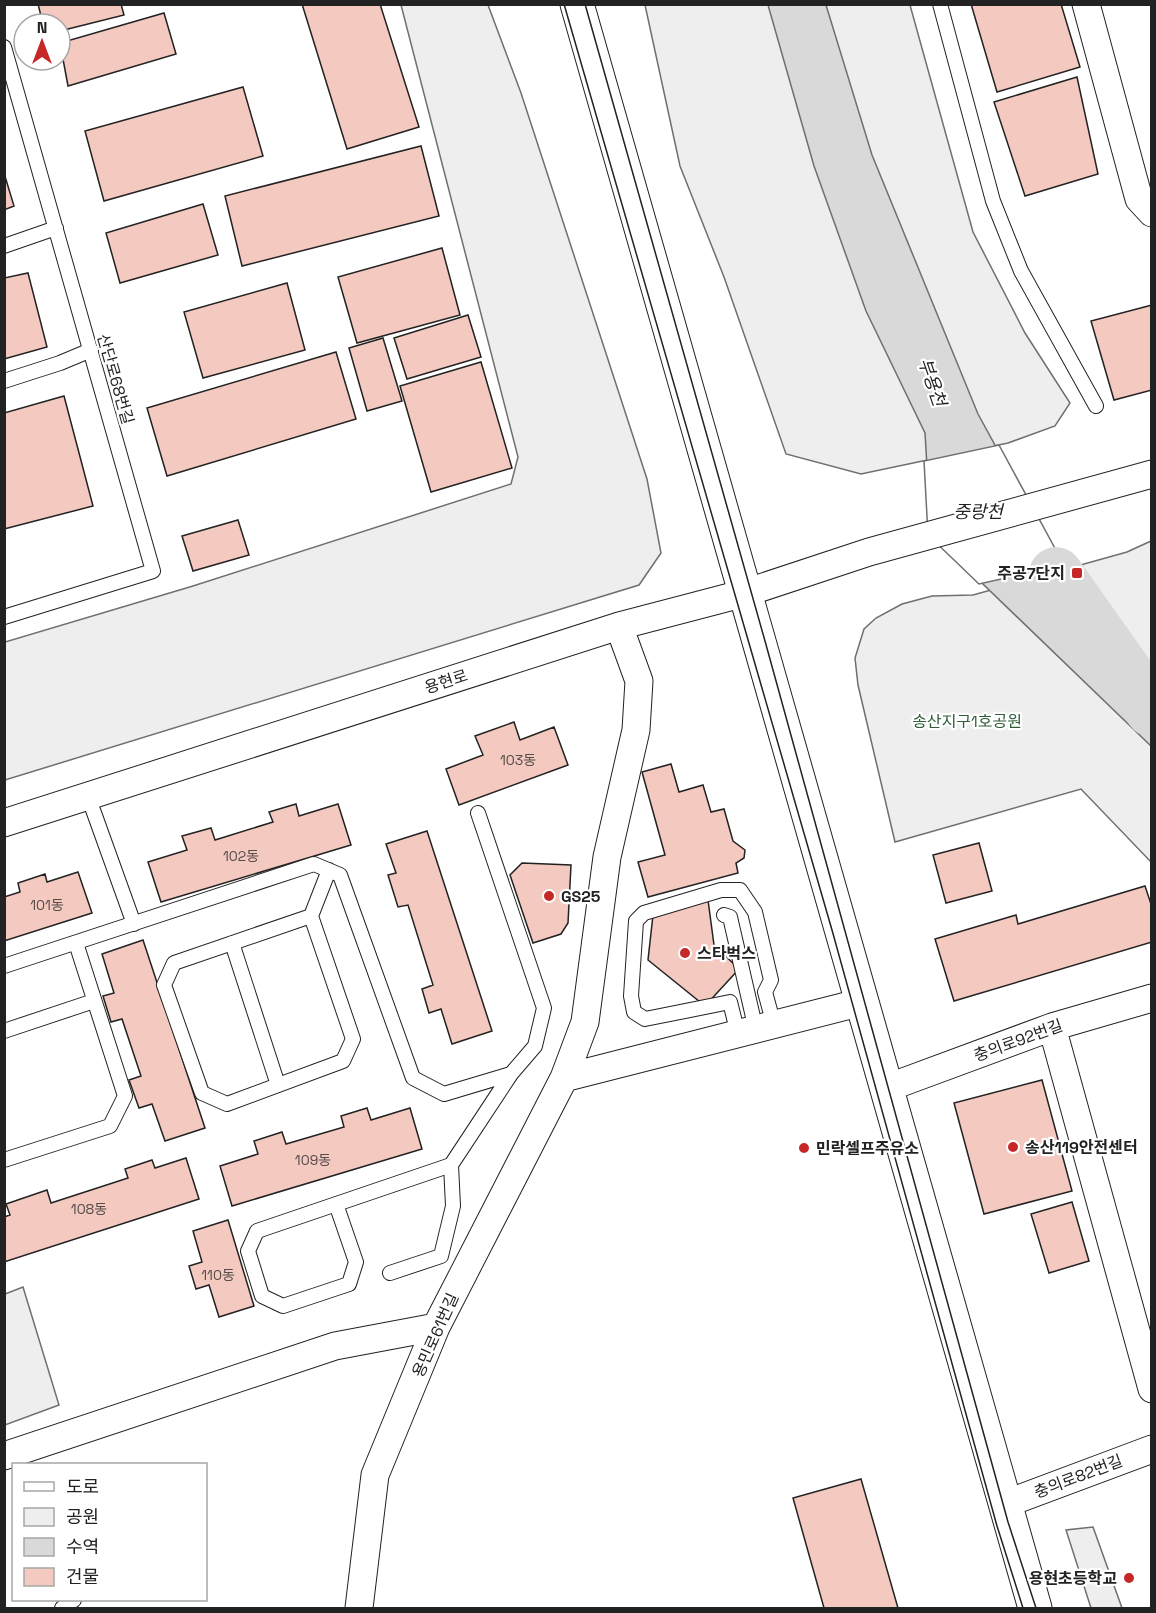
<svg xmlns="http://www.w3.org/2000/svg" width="1156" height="1613" viewBox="0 0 1156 1613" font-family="'Space Grotesk','Noto Sans KR',sans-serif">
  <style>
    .green { fill: #eee; stroke: #6f6f6f; stroke-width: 1.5 }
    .water { fill: #d9d9d9; stroke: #6f6f6f; stroke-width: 1.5 }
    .pier { fill: #fff; stroke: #6f6f6f; stroke-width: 1.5 }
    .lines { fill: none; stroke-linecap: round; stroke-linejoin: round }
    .river { stroke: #d9d9d9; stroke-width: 54 }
    .building { fill: #f3c9c0; stroke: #222; stroke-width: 1.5 }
    .lane-casing { stroke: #222; stroke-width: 16 }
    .street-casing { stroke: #222; stroke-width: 29 }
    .secondary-casing { stroke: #222; stroke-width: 35 }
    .lane { stroke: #fff; stroke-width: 14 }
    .street { stroke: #fff; stroke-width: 27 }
    .secondary { stroke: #fff; stroke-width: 33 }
    .tram { stroke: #222; stroke-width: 1.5 }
    .poi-dot { fill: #c62828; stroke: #fff; stroke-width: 2 }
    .labels { text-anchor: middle; stroke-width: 4.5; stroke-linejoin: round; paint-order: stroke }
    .number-label { font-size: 14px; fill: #564c4a }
    .street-label { font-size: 16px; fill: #222; stroke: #fff }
    .poi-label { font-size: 16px; font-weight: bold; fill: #222; stroke: #fff; text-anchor: start }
    .park-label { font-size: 16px; fill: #2f5e38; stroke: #fff }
    .water-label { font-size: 18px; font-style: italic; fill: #222; stroke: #fff }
  </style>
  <rect width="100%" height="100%" fill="#fff"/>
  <path class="green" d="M401 5H488L521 93 647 479 661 553 639 585 5 780V642L193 586 511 484 518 457Z
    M645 5H910L973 232 1025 333 1070 403 1055 426 1008 443 861 474 786 454 724 277 680 166Z
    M1151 541V862L1081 789 895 842 858 685 855 658 864 629 876 618 902 604 932 596 973 595 1127 552Z
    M23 1287 59 1405 5 1425V1294Z
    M1093 1527 1122 1608H1091L1066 1530Z"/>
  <path class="water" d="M768 5H826L872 155 978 414 1106 648 1151 703V746L931 534 925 433 866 311 814 166Z"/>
  <path class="pier" d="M999 445 1064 565 979 584 928 535 924 461Z"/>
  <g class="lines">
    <path class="river" d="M1056 574 1152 710"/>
  </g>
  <path class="building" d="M38 4H121L124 15 60 31V24H43Z
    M302 4H380L419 127 347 149Z
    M971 4H1061L1080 67 997 92Z
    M164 13 176 54 68 86 60 43Z
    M1077 77 1098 174 1025 196 994 102Z
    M243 87 263 156 104 201 85 131Z
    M421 146 439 216 242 266 225 196Z
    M4 173 14 206 4 210Z
    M203 204 218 255 120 283 106 233Z
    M442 248 460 315 357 343 338 277Z
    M28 273 47 347 4 359V278Z
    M287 283 305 350 203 378 184 312Z
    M1152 305V390L1114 400 1091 321Z
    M468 315 481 357 407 379 394 338Z
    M383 338 402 401 367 411 349 348Z
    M336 352 356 419 167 476 147 408Z
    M481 362 512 468 431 492 400 386Z
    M64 396 93 506 4 529V413Z
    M238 520 249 555 193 571 182 536Z
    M514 722 520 740 554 727 568 765 459 805 446 769 483 755 475 736Z
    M671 764 679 792 703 785 711 812 724 809 733 841 745 850 744 858 736 863 738 873 648 897 638 862 665 855 642 772Z
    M296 804 299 816 338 804 351 845 161 902 148 862 187 850 182 836 211 828 215 840 273 822 269 812Z
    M427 831 492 1031 452 1044 441 1009 429 1013 422 989 433 985 408 905 398 907 388 875 396 873 386 844Z
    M979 843 992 891 946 903 933 855Z
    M522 863 571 865 568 923 561 934 533 943 510 875Z
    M78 872 92 913 4 941V897L20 892 18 883 45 874 47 882Z
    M1145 886 1152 907V942L954 1001 935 939 1016 915 1018 924Z
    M708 900 714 945 739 969 705 1006 648 960 653 915Z
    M143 940 205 1128 165 1141 152 1104 139 1108 129 1080 141 1076 122 1019 111 1022 103 996 114 993 102 954Z
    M1042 1080 1072 1191 984 1214 954 1103Z
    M367 1108 371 1120 410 1108 422 1149 232 1206 220 1166 258 1154 254 1141 282 1132 286 1144 344 1127 341 1116Z
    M186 1158 199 1199 4 1262V1217L10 1215 6 1204 47 1190 51 1203 128 1178 125 1169 152 1160 155 1168Z
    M1072 1202 1089 1261 1049 1273 1031 1214Z
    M228 1220 254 1306 219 1317 209 1285 196 1289 189 1266 202 1262 193 1231Z
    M861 1479 898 1608H824L793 1498Z"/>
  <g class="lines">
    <defs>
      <path id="lane" d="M940 4 993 201 1021 271 1096 406
        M4 47 153 571 4 617
        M4 246 56 228
        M4 381 60 363 91 350
        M88 796 134 924
        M724 915 730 917 756 1030
        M311 916 174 963 164 985 202 1093 227 1104 343 1061 353 1039 311 916 329 870
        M232 943 278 1085
        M4 966 314 864 340 875 413 1078 444 1094 511 1074 535 1046 544 1008 478 813
        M4 1031 94 1001
        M738 1034 730 1002 645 1019 634 1012 631 996 636 921 644 913 721 890H740L755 912 771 980 765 992 774 1025
        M4 1160 110 1126 125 1096 76 943
        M336 1204 356 1262 349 1284 283 1306 262 1296 248 1251 257 1231 451 1165 511 1074
        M390 1273 441 1256 453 1206 451 1165
        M62 1608 74 1600"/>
      <path id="street" d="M1086 4 1139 199 1152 213
        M4 823 619 626 745 593 869 552 1152 474
        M1052 1027 1152 1389
        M564 1078 862 1002
        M887 1088 1052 1027 1152 998
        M4 1456 335 1346 436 1327
        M1005 1504 1152 1449
        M359 1608 375 1475 436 1327 564 1078 585 1022 607 857 636 730 639 681 619 626"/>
      <path id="secondary" d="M577 4 1035 1608"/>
    </defs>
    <use href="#lane" class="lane-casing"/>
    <use href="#street" class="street-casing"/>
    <use href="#secondary" class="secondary-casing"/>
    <use href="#lane" class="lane"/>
    <use href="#street" class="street"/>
    <use href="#secondary" class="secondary"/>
    <path class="tram" d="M564 4 832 930 997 1526 1023 1608
      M585 4 765 641 1008 1522 1036 1608"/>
  </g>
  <g class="poi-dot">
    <rect x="1071" y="567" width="12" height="12" rx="3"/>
    <circle cx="549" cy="896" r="6"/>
    <circle cx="685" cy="953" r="6"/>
    <circle cx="1013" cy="1147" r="6"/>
    <circle cx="804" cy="1148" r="6"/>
    <circle cx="1129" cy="1578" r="6"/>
  </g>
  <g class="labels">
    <g class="number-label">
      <text x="518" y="765">103동</text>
      <text x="241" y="861">102동</text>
      <text x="47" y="910">101동</text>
      <text x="313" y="1165">109동</text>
      <text x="89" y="1214">108동</text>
      <text x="218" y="1280">110동</text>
    </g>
    <g class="street-label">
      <text transform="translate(116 379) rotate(74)" y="6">산단로68번길</text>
      <text transform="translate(446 681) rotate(-18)" y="6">용현로</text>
      <text transform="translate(1018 1040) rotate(-20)" y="6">충의로92번길</text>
      <text transform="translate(435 1335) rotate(-66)" y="6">용민로61번길</text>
      <text transform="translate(1078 1476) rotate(-21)" y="6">충의로82번길</text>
    </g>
    <g class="poi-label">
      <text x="1065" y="579" text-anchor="end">주공7단지</text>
      <text x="561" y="902">GS25</text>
      <text x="697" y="959">스타벅스</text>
      <text x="1025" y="1153">송산119안전센터</text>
      <text x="816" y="1154">민락셀프주유소</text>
      <text x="1117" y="1584" text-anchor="end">용현초등학교</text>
    </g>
    <g class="park-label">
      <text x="967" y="727">송산지구1호공원</text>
    </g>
    <g class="water-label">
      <text transform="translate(932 382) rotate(71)" y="6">부용천</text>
      <text x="978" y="518">중랑천</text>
    </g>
  </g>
  <rect width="1156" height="1613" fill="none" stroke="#222222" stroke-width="12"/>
  <rect x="12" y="1463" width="195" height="138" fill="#ffffff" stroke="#a7a7a7" stroke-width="1.5"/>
  <rect x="24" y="1482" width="30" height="9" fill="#ffffff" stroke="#a7a7a7" stroke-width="1.5"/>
  <text x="66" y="1493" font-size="18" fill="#222222">도로</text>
  <rect x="24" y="1508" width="30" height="18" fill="#eeeeee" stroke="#a7a7a7" stroke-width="1.5"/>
  <text x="66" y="1523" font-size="18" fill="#222222">공원</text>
  <rect x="24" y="1538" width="30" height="18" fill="#d9d9d9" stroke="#a7a7a7" stroke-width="1.5"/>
  <text x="66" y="1553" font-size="18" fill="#222222">수역</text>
  <rect x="24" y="1568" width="30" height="18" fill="#f3c9c0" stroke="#a7a7a7" stroke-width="1.5"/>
  <text x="66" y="1583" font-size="18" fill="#222222">건물</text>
  <g transform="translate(42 42)"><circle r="28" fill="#ffffff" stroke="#a7a7a7" stroke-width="1.5"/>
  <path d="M0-4.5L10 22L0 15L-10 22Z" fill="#c62828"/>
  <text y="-9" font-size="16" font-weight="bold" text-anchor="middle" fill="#222222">N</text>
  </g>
</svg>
